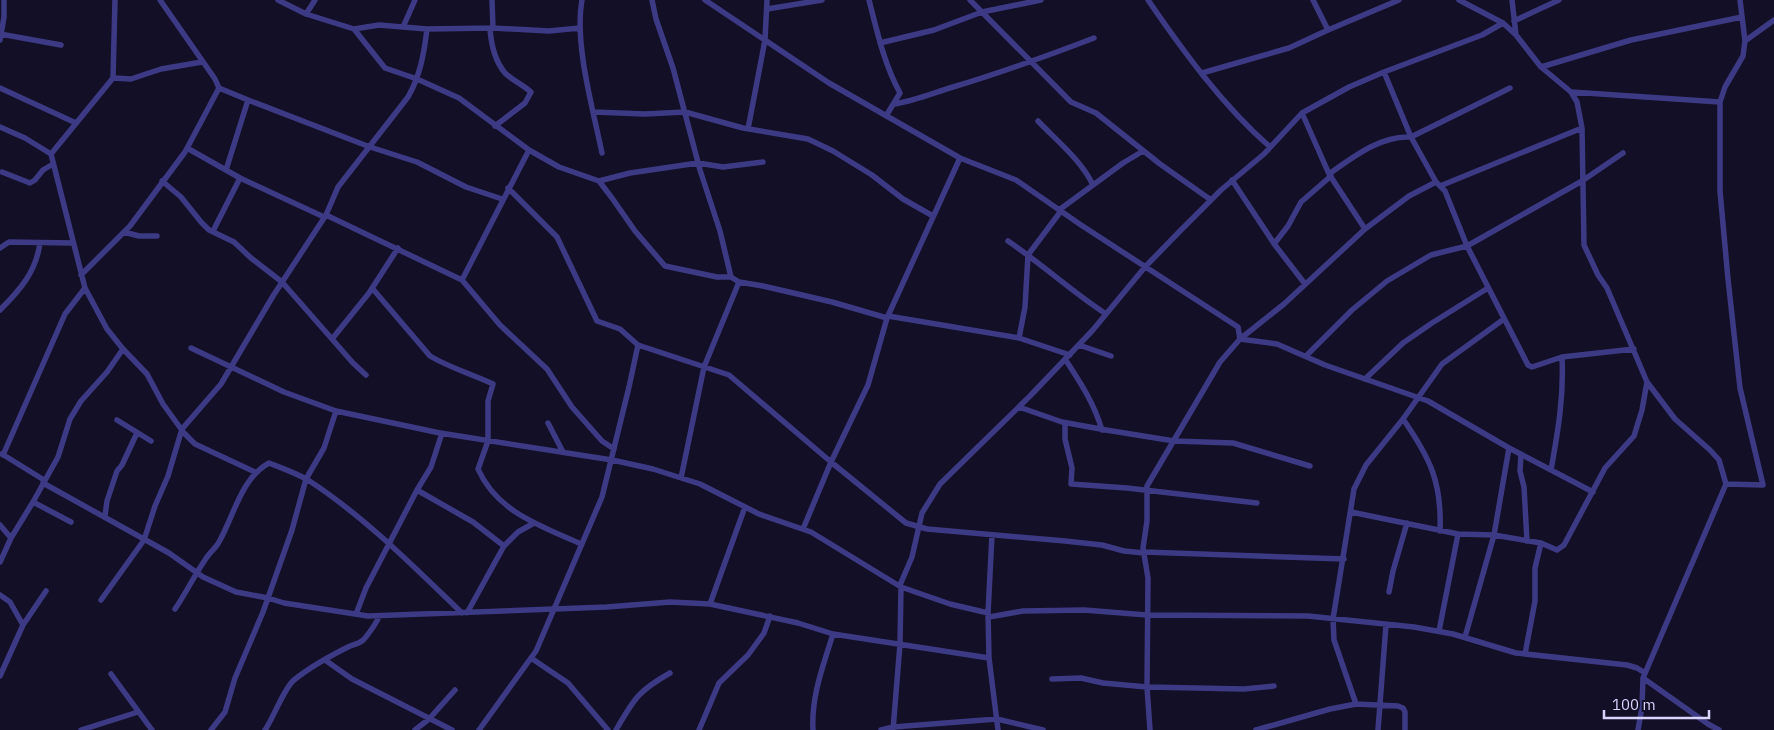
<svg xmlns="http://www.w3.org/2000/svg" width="1774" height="730" viewBox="0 0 1774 730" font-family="'IBM Plex Sans',sans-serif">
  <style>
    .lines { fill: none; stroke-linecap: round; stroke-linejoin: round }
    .minor { stroke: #3d3a85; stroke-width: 5.5 }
  </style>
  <rect width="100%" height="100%" fill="#130f26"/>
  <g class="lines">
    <path class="minor" d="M160 0 215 79 219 88 248 100 370 147 417 162 466 187 502 199
      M278 0 306 14 354 29 385 68 417 79 459 98 529 150 559 167 599 181 630 173 698 163 723 167 763 162
      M492 0 493 28
      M582 0C574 43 593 109 602 153
      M652 0 656 19 673 68 700 170 720 231 731 277 739 282 763 286 832 302 887 318
      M705 0 829 83 960 158 1016 180 1081 225 1238 327 1240 339 1284 304 1365 229 1409 196 1436 182
      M869 0C877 31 884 64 900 93L886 116
      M970 0 1071 102 1096 113 1160 164 1211 200
      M1148 0C1183 51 1223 106 1270 147
      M1313 0 1328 30 1399 0
      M1459 0 1503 23 1516 35 1541 67 1571 92 1720 102
      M1512 0 1516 35
      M767 9 822 0
      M306 14 315 0
      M1514 21 1559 0
      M403 27 415 0
      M490 28C491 44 495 61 505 73 512 80 523 85 531 92L525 103 495 126
      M354 29 379 25 427 29 493 28 549 31 580 28
      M0 34 61 45
      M0 40 4 17V0
      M1745 41 1774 20
      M880 43 934 30 982 12 1041 0
      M1541 67 1631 40 1742 17
      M1384 72 1411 137 1436 182 1445 191 1467 246 1528 365 1532 367 1562 357 1634 349
      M1202 73 1289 48 1328 30
      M113 78 131 79 161 69 202 62
      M0 88 76 123
      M1571 92 1577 102 1582 128 1584 245 1598 275 1607 288 1647 382 1675 419 1710 450 1719 460 1726 484 1643 678 1642 707 1638 730
      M894 104C914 101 933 93 953 87 1000 73 1047 56 1094 38
      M593 112 645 114 685 112 743 128 808 139 833 151 872 175 903 199 933 216
      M1302 113 1329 174 1365 229
      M1038 121C1057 141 1081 160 1093 185
      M0 127 25 138 51 154
      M748 129 765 40 767 0
      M187 148 240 178 324 217
      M529 150 462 280 500 325 547 369 572 407 602 441 614 449
      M226 170 248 100
      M2 172 30 183 35 180 43 170 53 164
      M1329 174C1353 157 1381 135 1411 137L1510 88
      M1232 180 1275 245 1305 284
      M162 181 181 197 201 222 209 230 234 242 251 258 282 282 353 363 366 375
      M599 181 612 198 635 231 665 266 717 277H731
      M1440 186 1582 128
      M1059 210 1123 163 1143 151
      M326 215 462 280
      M213 231 240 178
      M124 232 139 236H157
      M1008 241C1042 264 1072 292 1106 314
      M1274 244 1288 226 1301 202 1331 176
      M0 248 9 242 73 243
      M81 275 130 226 185 152 219 88
      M372 288 430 356C450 368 472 374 493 384L488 401V441L478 469C497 512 541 526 581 544
      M0 310C20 290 36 272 40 243
      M888 316 1019 338 1070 355
      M1019 338 1025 307 1028 255 1061 211
      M332 339 369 293 398 248
      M638 345 729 375 831 462 906 523 927 529 1065 541 1102 545 1124 551 1144 553
      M1079 345 1111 356
      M191 348 284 392 336 411 440 433 612 460 653 469 700 484 759 514 811 532 901 587 950 604 988 613
      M123 349 147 374 163 404 184 433 195 444 255 472
      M1306 356 1352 310 1387 281 1431 255 1467 246 1582 181 1623 153
      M1065 359C1080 382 1094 403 1102 430
      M1365 379 1403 343 1432 323 1488 288
      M1019 407 1062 422 1106 430 1174 441 1233 443 1310 466
      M1403 419C1430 458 1442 482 1440 531
      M117 420 151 441
      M548 423 563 452
      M1065 423V439L1072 468 1071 484 1127 488 1257 503
      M2 454 44 480
      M1521 454 1520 471 1524 487 1527 541
      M3 455 65 314 85 288
      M1551 470C1558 431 1564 397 1562 357
      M681 478 704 367 739 282
      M43 483 169 553 203 577 236 592 268 598 284 603 368 616 607 607 670 602 710 604 798 623 833 634 989 658
      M1726 484 1763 485 1740 388 1728 279 1720 191V102L1725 87 1743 56 1745 41 1740 0
      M417 490 473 522 504 546
      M33 502 71 522
      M1351 512 1458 534 1494 535 1541 543
      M105 516 107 501 117 471 122 465 137 433
      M0 525 11 538
      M803 529 831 462 868 385 887 318 960 158
      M992 535 988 613 989 658 998 730
      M1144 552 1344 559
      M0 562 11 538 33 502 58 457 70 419 81 401 107 372 123 349 107 329 85 288 51 154 113 78 115 0
      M900 585 912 557 922 513 940 484 1030 396 1092 331 1145 267 1180 231 1221 190 1264 154 1302 113 1349 87 1384 72 1482 35 1503 23
      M1389 592 1393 571 1407 523
      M0 595 10 602 23 625
      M101 600 144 540 155 506 168 476 182 429 221 384 273 296 326 215 338 187 408 97C420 76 424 54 427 29
      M710 604 745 507
      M175 609C186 593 194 576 205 560 209 553 216 548 219 542 234 516 241 478 269 463 282 468 296 473 308 480 365 517 413 566 462 613
      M467 613 504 546 518 532 534 523
      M356 614 366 588 417 490 431 467 442 433
      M989 617 1023 611 1084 610 1147 615 1308 616 1414 627 1453 634 1516 653 1627 665 1637 668 1645 673
      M1439 631 1458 534
      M1465 637 1494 535 1509 448
      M1525 654 1535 601V568L1541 543 1557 550 1564 545 1605 468 1634 436 1642 410 1647 382
      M531 658 568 683 608 730
      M325 660 352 679 452 730
      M111 674 152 730
      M0 676 23 625 46 591
      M1643 678 1708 724 1719 730
      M1052 679 1081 678 1103 683 1147 687 1244 689 1274 686
      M1356 704 1334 640 1333 619 1354 489 1366 465 1403 419 1442 364 1504 319
      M81 730 138 712
      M211 730 225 712 235 678 263 612 292 530 306 479 324 448 336 411
      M265 730C274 717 284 688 294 680 310 667 330 656 348 647 352 645 358 644 362 641 366 638 378 621 379 616
      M415 730 429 719 455 690
      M479 730 536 651 602 497 629 387 638 345 620 329 597 321 557 237 508 188
      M616 730C634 699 638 691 670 673
      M699 730 719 683 748 655 764 633 770 616
      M813 730C811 697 823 666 833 634
      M881 730 893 727 997 719 1043 730
      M893 730 900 644 901 587
      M1150 730 1147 687 1148 578 1143 548 1147 521V486L1220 362 1240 339 1277 344 1325 365 1428 401 1509 448 1593 492
      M1256 730 1330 709 1356 704 1398 706 1403 708 1405 712V730
      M1378 730 1386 625"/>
  </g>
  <path d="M1604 710v8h105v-8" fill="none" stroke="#d9d4ff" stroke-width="2.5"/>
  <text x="1612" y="710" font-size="15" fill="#d9d4ff" stroke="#130f26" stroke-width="4" paint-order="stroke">100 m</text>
</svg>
